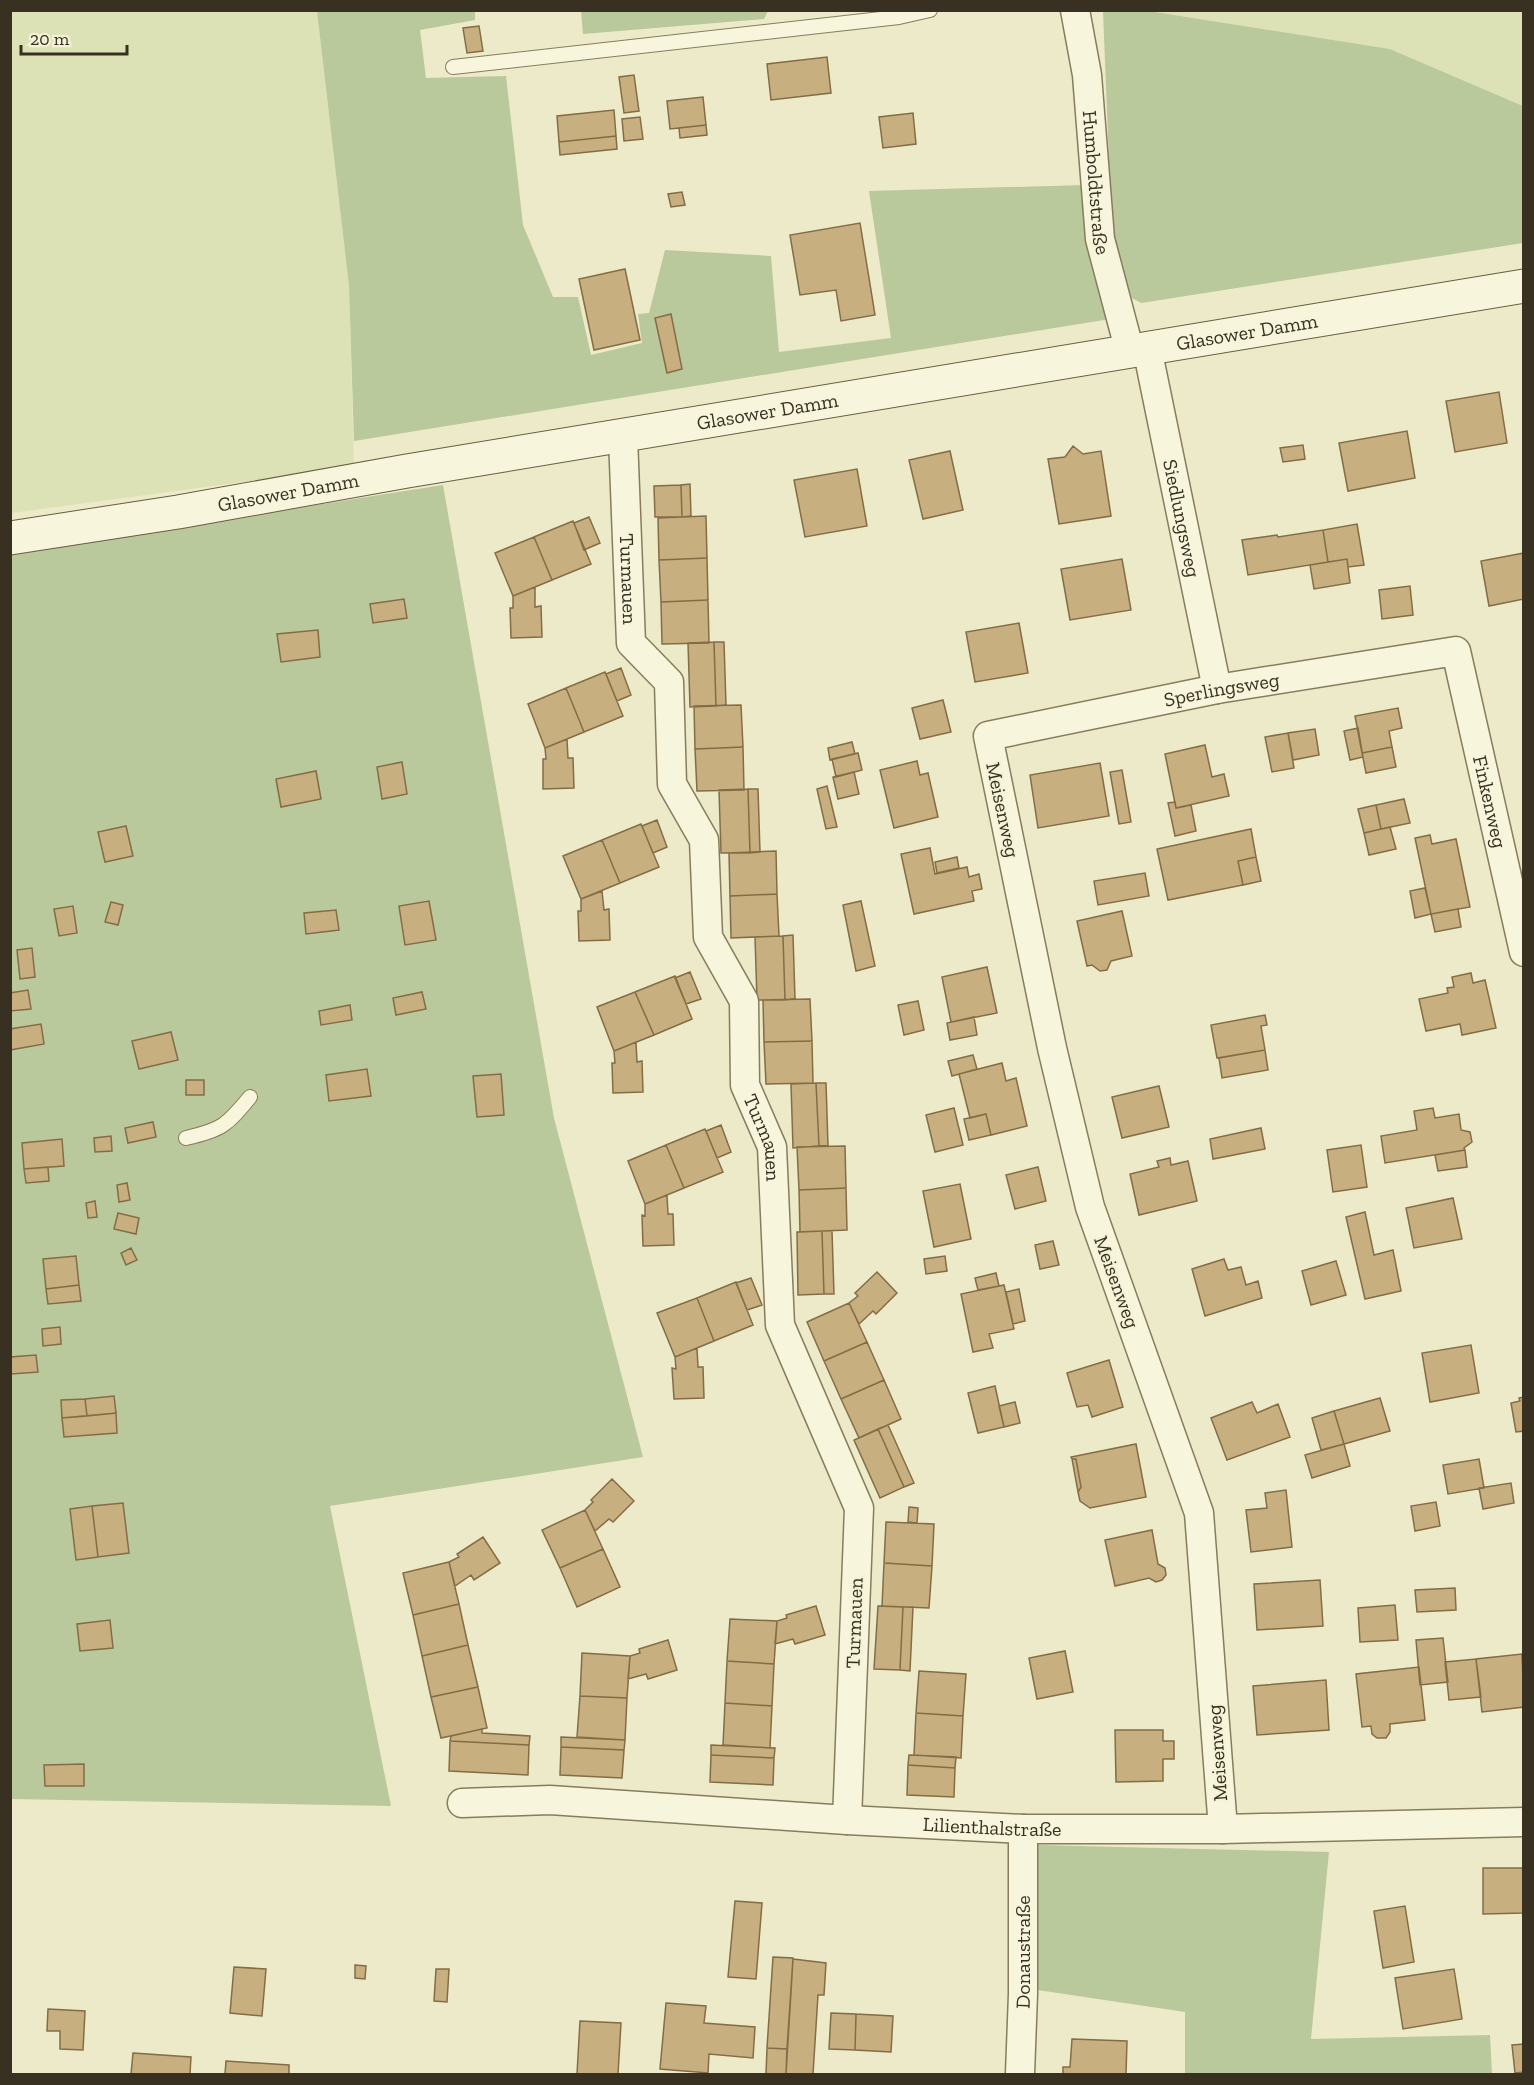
<svg xmlns="http://www.w3.org/2000/svg" width="1534" height="2085" viewBox="0 0 1534 2085" font-family="'Zilla Slab',serif">
  <style>
    .farmland { fill: #dde1b6 }
    .green { fill: #b9c99c }
    .building { fill: #c7af80; stroke: #846d45; stroke-width: 1.5 }
    .lines { fill: none; stroke-linecap: round; stroke-linejoin: round }
    .lane-casing { stroke: #867d5e; stroke-width: 16 }
    .street-casing { stroke: #867d5e; stroke-width: 31 }
    .secondary-casing { stroke: #685e41; stroke-width: 35 }
    .lane { stroke: #f7f5db; stroke-width: 14 }
    .street { stroke: #f7f5db; stroke-width: 28 }
    .secondary { stroke: #f7f5db; stroke-width: 33 }
    .labels { text-anchor: middle; stroke-width: 4.5; stroke-linejoin: round; paint-order: stroke }
    .street-label { font-size: 20px; fill: #383121; stroke: #f4f2d7 }
  </style>
  <rect width="100%" height="100%" fill="#eceac8"/>
  <path class="farmland" d="M10 11H317L349 286 354 467 11 513Z
    M1149 11H1523V106L1390 49Z"/>
  <path class="green" d="M317 11H475V20L420 30 426 78 506 76 523 225 553 297H578L591 355 642 343 638 314 649 313 665 250 771 256 779 352 891 338 869 191 1085 185 1110 319 354 441 349 286Z
    M581 11V10L768 11 764 19 583 34Z
    M1103 11H1149L1390 49 1523 106V243L1141 303 1132 298 1112 238Z
    M443 485 554 1118 643 1457 330 1506 391 1806 11 1799V553Z
    M1038 1845 1329 1852 1311 2039 1490 2035 1492 2074H1185V2012L1031 1989Z"/>
  <path class="building" d="M479 26 483 51 467 53 463 28Z
    M827 57 831 93 771 100 767 64Z
    M634 75 639 111 624 113 619 77Z
    M703 97 706 125 670 129 667 101Z
    M614 110 616 136 559 142 557 116Z
    M913 113 916 144 883 148 879 117Z
    M640 117 643 139 624 141 622 119Z
    M706 125 707 135 680 138 679 128Z
    M616 136 617 149 560 155 559 142Z
    M682 192 685 205 671 207 668 194Z
    M860 223 875 315 841 321 836 290 800 295 790 235Z
    M625 269 640 340 594 350 579 279Z
    M671 314 682 369 667 373 655 318Z
    M1499 392 1507 443 1455 452 1446 401Z
    M1407 431 1415 478 1348 491 1339 443Z
    M1303 445 1305 459 1283 462 1280 448Z
    M1073 446 1083 454 1101 451 1111 516 1059 524 1048 459 1065 457Z
    M950 451 963 510 923 519 909 460Z
    M857 469 867 526 805 537 794 480Z
    M690 484 691 516 682 517 681 485Z
    M681 485 682 517H655L654 486Z
    M706 516 707 558 659 560 658 518Z
    M589 517 600 543 584 550 574 523Z
    M573 521 591 564 552 580 534 537Z
    M1357 524 1364 565 1348 567 1347 559 1328 562 1323 530Z
    M1323 530 1328 562 1248 575 1242 540 1277 535 1278 537Z
    M534 537 552 580 513 596 495 553Z
    M1524 553V599L1489 606 1481 561Z
    M707 558 708 600 661 602 659 560Z
    M1122 559 1131 610 1070 620 1061 569Z
    M1347 559 1350 583 1314 589 1310 565Z
    M1410 586 1413 615 1382 619 1379 590Z
    M535 587V607L541 606 542 637 511 638 510 608H513V596Z
    M404 599 407 618 373 623 370 604Z
    M708 600 709 643 662 644 661 602Z
    M1019 623 1028 673 975 682 966 632Z
    M318 630 320 657 281 662 277 634Z
    M714 642H724L726 705 716 706Z
    M714 642 716 706 690 707 688 643Z
    M621 668 631 695 617 701 606 674Z
    M605 672 623 716 584 732 566 688Z
    M566 688 584 732 545 748 528 704Z
    M943 700 951 732 920 739 912 708Z
    M741 705 743 747 695 749 694 706Z
    M1398 708 1402 728 1389 731 1392 747 1362 753 1355 716Z
    M1358 728 1363 757 1350 760 1344 731Z
    M1315 729 1319 755 1293 760 1288 733Z
    M1288 733 1294 768 1272 772 1265 737Z
    M567 739 568 758H573L574 788 543 789V759H546L545 748Z
    M852 742 855 754 830 760 828 748Z
    M1205 745 1212 777 1224 774 1229 796 1176 808 1165 754Z
    M743 747 744 790 697 791 695 749Z
    M1392 747 1396 767 1366 773 1362 753Z
    M858 753 862 770 836 777 832 759Z
    M917 761 920 775 928 773 938 817 894 828 880 770Z
    M402 762 407 794 382 799 377 767Z
    M1100 763 1109 816 1038 828 1030 775Z
    M1122 770 1131 822 1119 824 1110 772Z
    M316 771 321 799 281 807 276 779Z
    M854 772 859 794 838 799 833 777Z
    M827 786 837 827 826 829 817 789Z
    M748 789H758L760 852 750 853Z
    M748 789 750 853H721L719 790Z
    M1404 799 1410 823 1381 829 1376 805Z
    M1175 802 1176 808 1191 805 1196 831 1175 836 1168 803Z
    M1376 805 1381 829 1364 833 1358 809Z
    M657 820 667 847 653 853 642 826Z
    M641 824 659 867 620 883 602 840Z
    M126 826 133 856 105 862 98 832Z
    M1390 827 1396 849 1369 855 1364 833Z
    M1251 829 1256 857 1238 861 1243 885 1168 900 1157 849Z
    M1430 835 1432 844 1456 839 1470 907 1431 914 1415 838Z
    M602 840 620 883 581 899 563 856Z
    M930 848 935 874 967 867 969 877 979 874 982 889 972 891 974 901 914 914 901 854Z
    M776 851 777 894 730 896 729 853Z
    M957 857 959 868 937 873 935 862Z
    M1256 857 1261 881 1243 885 1238 861Z
    M1145 873 1149 896 1098 905 1094 881Z
    M1425 888 1431 914 1415 918 1410 891Z
    M602 891 604 910 609 909 610 940 579 941 578 911H581V899Z
    M777 894 779 936 731 938 730 896Z
    M429 901 436 940 405 945 399 906Z
    M861 901 875 966 856 971 843 905Z
    M111 902 123 905 118 925 105 922Z
    M73 906 77 933 59 936 54 909Z
    M1458 909 1461 927 1435 932 1431 914Z
    M336 910 339 930 306 934 304 913Z
    M1122 911 1132 956 1111 961 1107 970 1100 971 1092 965 1087 966 1077 921Z
    M793 935 795 999 785 1000 783 936Z
    M783 936 785 1000H757L755 937Z
    M32 948 35 977 20 979 17 950Z
    M987 967 997 1013 951 1022 942 977Z
    M690 972 701 999 686 1004 675 978Z
    M1471 973 1473 983 1485 980 1496 1028 1462 1035 1460 1024 1426 1031 1419 999 1448 993 1447 988 1454 987 1452 977Z
    M675 976 692 1019 654 1035 635 992Z
    M28 990 31 1009 10 1011V993Z
    M422 992 426 1009 396 1015 393 998Z
    M635 992 654 1035 614 1051 597 1007Z
    M810 999 812 1041 764 1042 763 1000Z
    M918 1001 924 1030 904 1035 898 1005Z
    M350 1005 352 1020 321 1025 319 1011Z
    M1265 1015 1267 1025 1261 1026 1265 1050 1217 1058 1211 1025Z
    M974 1017 977 1035 950 1040 947 1023Z
    M41 1024 44 1044 10 1050V1029Z
    M171 1032 178 1060 139 1069 132 1041Z
    M812 1041 813 1083 766 1084 764 1042Z
    M636 1042 637 1062 642 1061 643 1092 613 1093 612 1063H615L614 1051Z
    M1265 1050 1268 1070 1222 1078 1219 1058Z
    M973 1055 977 1069 952 1076 948 1061Z
    M1002 1063 1006 1081 1016 1078 1027 1126 991 1135 986 1114 970 1118 959 1074Z
    M367 1069 371 1096 329 1101 326 1075Z
    M501 1074 504 1115 477 1117 473 1076Z
    M186 1080H204V1095H186Z
    M816 1083H826L828 1146H819Z
    M816 1083 819 1146 793 1148 791 1084Z
    M1159 1086 1169 1127 1122 1138 1112 1097Z
    M954 1108 963 1145 935 1152 926 1115Z
    M1433 1108 1435 1118 1459 1114 1461 1130 1470 1132 1472 1142 1464 1148 1465 1150 1385 1163 1381 1136 1417 1130 1414 1111Z
    M986 1114 991 1135 969 1140 964 1119Z
    M153 1122 156 1137 128 1143 125 1128Z
    M721 1125 731 1152 717 1158 706 1131Z
    M1261 1128 1265 1149 1213 1159 1210 1139Z
    M705 1129 723 1172 684 1188 666 1145Z
    M111 1136 112 1151 95 1152 94 1138Z
    M62 1139 64 1166 24 1169 22 1143Z
    M666 1145 684 1188 645 1204 628 1161Z
    M1361 1145 1367 1187 1333 1192 1327 1150Z
    M845 1146 846 1188 799 1190 797 1147Z
    M1465 1150 1467 1167 1438 1171 1435 1155Z
    M1170 1158 1171 1165 1188 1161 1197 1201 1139 1215 1130 1174 1159 1167 1157 1161Z
    M48 1167 49 1181 26 1183 24 1169Z
    M1038 1167 1046 1201 1015 1209 1006 1175Z
    M127 1183 130 1200 119 1202 117 1185Z
    M960 1184 971 1239 934 1247 923 1191Z
    M846 1188 847 1230 800 1232 799 1190Z
    M667 1195 668 1214H673L674 1245 643 1246 642 1215 645 1216V1204Z
    M1453 1198 1462 1239 1414 1248 1406 1208Z
    M95 1201 97 1217 88 1218 86 1203Z
    M1365 1212 1374 1255 1393 1250 1401 1291 1365 1299 1346 1217Z
    M118 1213 139 1218 136 1234 114 1229Z
    M822 1231H832L834 1294H824Z
    M822 1231 824 1294 798 1295 797 1232Z
    M1053 1241 1059 1265 1040 1269 1035 1245Z
    M131 1248 137 1260 126 1265 121 1253Z
    M76 1256 79 1285 46 1289 43 1259Z
    M945 1256 947 1271 926 1274 924 1259Z
    M1224 1259 1228 1270 1241 1267 1246 1285 1258 1281 1262 1298 1205 1316 1192 1269Z
    M1336 1261 1346 1295 1311 1305 1302 1271Z
    M877 1272 897 1293 876 1314 873 1311 859 1324 849 1303 858 1296 855 1293Z
    M996 1273 999 1286 978 1290 975 1278Z
    M751 1278 762 1305 747 1310 736 1283Z
    M736 1282 753 1325 714 1341 697 1298Z
    M79 1285 81 1301 48 1304 46 1289Z
    M1004 1285 1014 1329 989 1334 993 1348 973 1352 961 1294Z
    M1019 1289 1025 1321 1013 1324 1006 1292Z
    M697 1298 714 1341 675 1357 657 1313Z
    M849 1303 867 1342 824 1361 807 1322Z
    M60 1327 61 1344 43 1346 42 1329Z
    M867 1342 884 1380 841 1399 824 1361Z
    M1471 1345 1479 1393 1430 1402 1422 1353Z
    M697 1348 698 1367H703L704 1398 674 1399 672 1368 676 1369 675 1357Z
    M36 1355 38 1372 11 1374 10 1357Z
    M1109 1360 1123 1407 1092 1417 1088 1405 1077 1407 1067 1373Z
    M884 1380 901 1419 859 1438 841 1399Z
    M995 1386 1004 1427 978 1433 968 1393Z
    M114 1396 116 1413 87 1416 85 1399Z
    M1524 1397V1431L1516 1432 1511 1403 1520 1401 1519 1398Z
    M1380 1398 1390 1431 1344 1444 1334 1411Z
    M85 1399 87 1416 62 1418 61 1400Z
    M1015 1402 1020 1423 1004 1427 999 1406Z
    M1252 1402 1257 1413 1278 1404 1290 1437 1227 1460 1211 1418Z
    M1334 1411 1344 1444 1321 1450 1312 1418Z
    M116 1413 117 1433 64 1437 62 1418Z
    M888 1425 914 1483 904 1487 878 1429Z
    M878 1429 904 1487 880 1498 854 1440Z
    M1136 1444 1146 1497 1090 1508 1080 1501 1078 1492 1081 1487 1076 1459H1072L1071 1457Z
    M1344 1444 1350 1466 1312 1478 1305 1455Z
    M1072 1459H1076L1081 1487 1078 1492Z
    M1479 1459 1484 1488 1448 1494 1443 1465Z
    M612 1479 634 1501 613 1522 609 1519 595 1531 585 1510 593 1502 591 1500Z
    M1511 1483 1514 1503 1483 1509 1479 1488Z
    M1286 1490 1292 1547 1251 1552 1246 1510 1267 1508 1265 1493Z
    M1436 1502 1440 1526 1415 1531 1411 1506Z
    M123 1503 129 1553 98 1557 92 1506Z
    M92 1506 98 1557 76 1560 70 1509Z
    M909 1507 918 1508 917 1523 908 1522Z
    M585 1510 603 1549 560 1568 542 1530Z
    M886 1522 934 1524 932 1566 884 1563Z
    M1152 1530 1158 1564 1165 1568 1166 1575 1162 1580 1156 1582 1149 1578 1115 1586 1105 1540Z
    M483 1537 500 1563 474 1580 471 1575 455 1586 449 1562 459 1557 457 1554Z
    M603 1549 620 1587 577 1607 560 1568Z
    M449 1562 459 1604 413 1615 403 1573Z
    M884 1563 932 1566 929 1608 882 1606Z
    M1320 1580 1323 1626 1257 1630 1254 1584Z
    M1455 1588 1456 1610 1417 1612 1415 1590Z
    M459 1604 468 1645 422 1656 413 1615Z
    M1395 1605 1398 1640 1360 1642 1358 1608Z
    M816 1606 825 1635 795 1644 793 1639 775 1644 777 1621 787 1618 786 1615Z
    M878 1606 903 1607 900 1670 874 1669Z
    M903 1607H913L910 1671 900 1670Z
    M730 1619 777 1621 774 1664 727 1661Z
    M110 1620 113 1648 80 1651 77 1624Z
    M1443 1638 1448 1682 1420 1685 1416 1640Z
    M668 1640 677 1670 648 1679 646 1674 628 1679 630 1656 640 1653 639 1649Z
    M468 1645 478 1687 431 1697 422 1656Z
    M1065 1651 1073 1692 1037 1699 1029 1658Z
    M582 1653 630 1656 627 1698 580 1696Z
    M1522 1654 1524 1707 1482 1712 1476 1659Z
    M1476 1659 1481 1697 1449 1700 1445 1662Z
    M727 1661 774 1664 772 1706 725 1703Z
    M1419 1667 1425 1720 1390 1724V1732L1386 1738H1377L1372 1734 1371 1726 1362 1727 1356 1674Z
    M919 1671 966 1674 963 1716 916 1713Z
    M1326 1680 1329 1730 1257 1735 1253 1686Z
    M478 1687 487 1728 441 1738 431 1697Z
    M580 1696 627 1698 625 1740 577 1737Z
    M725 1703 772 1706 770 1748 723 1745Z
    M916 1713 963 1716 961 1758 914 1755Z
    M482 1729V1733L530 1736 529 1745 450 1741 451 1736Z
    M1115 1730H1163V1741H1174V1759H1163V1781L1116 1782Z
    M561 1737 625 1740 624 1750 561 1747Z
    M450 1741 529 1745 528 1775 449 1771Z
    M711 1745 775 1748 774 1758 711 1755Z
    M561 1747 624 1750 622 1778 560 1775Z
    M711 1755 774 1758 773 1785 710 1782Z
    M909 1755 956 1757 955 1768 908 1765Z
    M84 1764V1786H45L44 1765Z
    M908 1765 955 1768 954 1797 907 1795Z
    M1483 1868H1524V1913L1483 1914Z
    M735 1901 762 1903 756 1979 728 1977Z
    M1405 1906 1414 1962 1383 1968 1374 1911Z
    M773 1957 793 1958 787 2049 767 2048Z
    M793 1959 826 1963 824 1995H818L813 2074H786Z
    M355 1965 366 1966 365 1979 355 1978Z
    M234 1967 266 1969 262 2016 230 2013Z
    M436 1969H449L447 2002 434 2001Z
    M1454 1969 1462 2019 1403 2029 1395 1978Z
    M666 2003 706 2006 704 2023 755 2027 753 2058 709 2054 708 2073 660 2069Z
    M48 2009 85 2011 83 2050 60 2049V2031H47Z
    M831 2013 856 2014 855 2050 829 2049Z
    M856 2014 893 2016 891 2052 855 2050Z
    M580 2021 621 2023 618 2074H577Z
    M1072 2039 1127 2041 1126 2074H1063V2067H1070Z
    M1524 2044V2072L1515 2073 1512 2045Z
    M767 2048 787 2049 786 2074H766Z
    M133 2053 191 2057 190 2074H131Z
    M226 2061 289 2065V2074H225Z"/>
  <g class="lines">
    <defs>
      <path id="lane" d="M453 67 899 17 930 10
        M186 1138C222 1130 227 1125 250 1097"/>
      <g id="street">
        <path id="s1" d="M1075 10 1087 75 1100 239 1130 352"/>
        <path id="s2" d="M1147 348 1217 689"/>
        <path id="s3" d="M623 437 631 643 669 682 672 784 704 840 708 937 744 1001 745 1085 772 1147 780 1325 859 1508 847 1820"/>
        <path id="s4" d="M462 1803 550 1800 847 1820 1023 1829H1223L1524 1822"/>
        <path id="s5" d="M1223 1829 1199 1513 1090 1207 1052 1048 988 736 1217 689 1456 651 1524 952"/>
        <path id="s6" d="M1020 2074 1023 1994V1829"/>
      </g>
      <g id="secondary">
        <path id="s7" d="M10 538 178 512 407 471 1524 286"/>
      </g>
    </defs>
    <use href="#lane" class="lane-casing"/>
    <use href="#street" class="street-casing"/>
    <use href="#secondary" class="secondary-casing"/>
    <use href="#lane" class="lane"/>
    <use href="#street" class="street"/>
    <use href="#secondary" class="secondary"/>
  </g>
  <g class="labels">
    <g class="street-label">
      <text dy="7" stroke="none"><textPath href="#s1" startOffset="174">Humboldtstraße</textPath></text>
      <text dy="7" stroke="none"><textPath href="#s7" startOffset="1254">Glasower Damm</textPath></text>
      <text dy="7" stroke="none"><textPath href="#s7" startOffset="768">Glasower Damm</textPath></text>
      <text dy="7" stroke="none"><textPath href="#s7" startOffset="282">Glasower Damm</textPath></text>
      <text dy="7" stroke="none"><textPath href="#s2" startOffset="174">Siedlungsweg</textPath></text>
      <text dy="7" stroke="none"><textPath href="#s3" startOffset="142">Turmauen</textPath></text>
      <text dy="7" stroke="none"><textPath href="#s5" startOffset="1362">Sperlingsweg</textPath></text>
      <text dy="7" stroke="none"><textPath href="#s5" startOffset="1754">Finkenweg</textPath></text>
      <text transform="translate(1003 810) rotate(78)" y="7">Meisenweg</text>
      <text dy="7" stroke="none"><textPath href="#s3" startOffset="738">Turmauen</textPath></text>
      <text transform="translate(1117 1282) rotate(70)" y="7">Meisenweg</text>
      <text transform="translate(854 1623) rotate(-88)" y="7">Turmauen</text>
      <text transform="translate(1217 1753) rotate(-94)" y="7">Meisenweg</text>
      <text dy="7" stroke="none"><textPath href="#s4" startOffset="531">Lilienthalstraße</textPath></text>
      <text dy="7" stroke="none"><textPath href="#s6" startOffset="122">Donaustraße</textPath></text>
    </g>
  </g>
  <rect width="1534" height="2085" fill="none" stroke="#383121" stroke-width="24"/>
  <path d="M21 45v9h106v-9" fill="none" stroke="#383121" stroke-width="3"/>
  <text x="30" y="45" font-size="18" fill="#383121" stroke="#f4f2d7" stroke-width="4.5" paint-order="stroke">20 m</text>
</svg>
